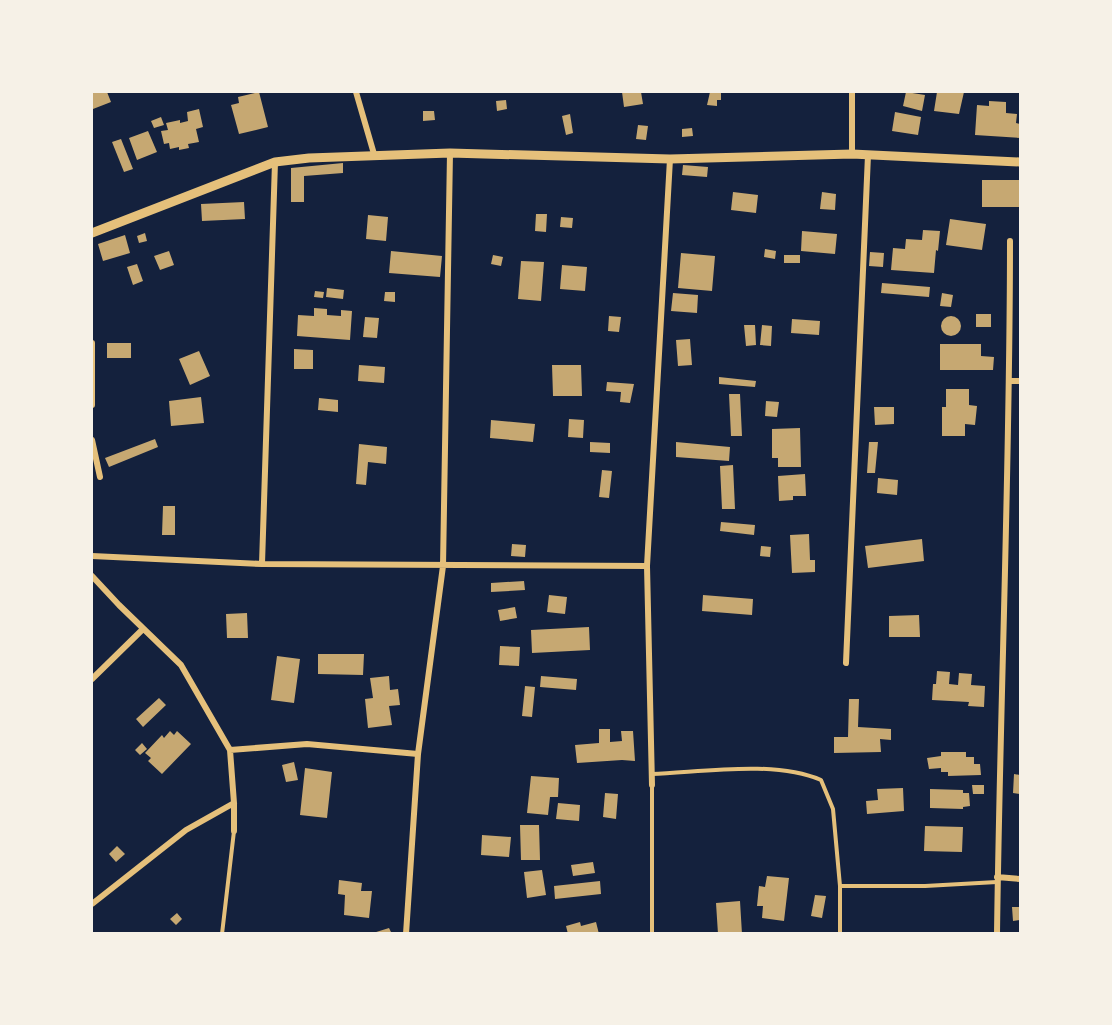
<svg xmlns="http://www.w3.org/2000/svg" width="1112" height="1025" viewBox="0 0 1112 1025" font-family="'Work Sans',sans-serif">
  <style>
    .building { fill: #c6a872 }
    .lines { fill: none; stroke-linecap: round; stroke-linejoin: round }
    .service { stroke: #e5c07b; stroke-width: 4 }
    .minor { stroke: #e5c07b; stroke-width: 6 }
    .tertiary { stroke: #e5c07b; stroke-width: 9 }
  </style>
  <rect width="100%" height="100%" fill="#14213d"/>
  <path class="building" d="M92 92H107L111 102 93 109Z
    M259 92 268 127 239 134 231 105 239 103 238 97Z
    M622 92H641L643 104 624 107Z
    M710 92H721V100H717V106L707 105Z
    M906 92 925 95 922 111 903 106Z
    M937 92H964L959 114 934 111Z
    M506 100 507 109 497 111 496 101Z
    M989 101 1006 102V113L1017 114 1016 123 1020 124V138L975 135 977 105 989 106Z
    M199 109 203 127 196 129 199 142 188 144 189 148 179 150V147L170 149 169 143 164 144 161 131 168 130 166 123 180 120V123L188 121 187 112Z
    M423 111H434L435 120 423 121Z
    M895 112 921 117 918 135 892 131Z
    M570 114 573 133 566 135 562 116Z
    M161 117 164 125 154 128 151 121Z
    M638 125 648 126 646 140 636 139Z
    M692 128 693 136 682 137V129Z
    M148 131 157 152 137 160 129 138Z
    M121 139 133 169 124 172 112 142Z
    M343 163V173L304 176V202H291V168Z
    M683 165 708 167 707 177 682 175Z
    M982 180H1020V207H982Z
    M733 192 758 195 756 213 731 210Z
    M822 192 836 194 835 210 820 209Z
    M244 202 245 219 202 221 201 204Z
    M536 214H547L546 232 535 231Z
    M368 215 388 217 386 241 366 239Z
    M561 217 573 218 572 228 560 227Z
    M950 219 986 224 982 250 946 245Z
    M923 230 940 231 938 251 936 250 934 273 891 270 893 248 905 249 906 239 922 240Z
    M802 231 837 234 835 254 801 251Z
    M145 233 147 241 139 243 137 236Z
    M125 235 130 253 103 261 98 244Z
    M765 249 776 251 775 259 764 257Z
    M169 251 174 265 160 270 154 256Z
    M391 251 442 256 440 277 389 273Z
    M870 252 884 253 883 267 869 266Z
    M681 253 715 256 712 291 678 288Z
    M493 255 503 257 501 266 491 264Z
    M784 255H800V263H784Z
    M521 261 544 262 541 301 518 299Z
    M137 264 143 281 133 285 127 267Z
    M562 265 587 267 585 291 560 289Z
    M882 283 930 287 929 297 881 293Z
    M327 288 344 290 343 299 326 297Z
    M315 291 324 292 323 298 314 297Z
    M385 292H395V302L384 301Z
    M673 293 698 295 697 313 671 311Z
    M942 293 953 295 951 307 940 306Z
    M314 308 327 309V315L341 316V310L352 311 350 340 297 336 298 315 314 316Z
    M976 314H991V327H976Z
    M609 316 621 317 619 332 608 331Z
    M941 326a10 10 0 1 1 20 0a10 10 0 1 1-20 0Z
    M365 317 379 318 377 338 363 337Z
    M792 319 820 321 819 335 791 333Z
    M744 325H755L756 345 746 346Z
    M762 325 772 326 771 346 760 345Z
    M690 339 692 365 678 366 676 340Z
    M107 343H131V358H107Z
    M940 344H981V356L994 357 993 370H940Z
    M294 349 313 350V369H294Z
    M199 351 210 376 190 385 179 359Z
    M359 365 385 367 384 383 358 381Z
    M552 365H581L582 396H553Z
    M719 377 756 381 755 387 719 384Z
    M607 382 634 384 630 403 620 402 621 392 606 391Z
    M946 389H969V405L977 406 975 425 965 424V436H942V407H946Z
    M729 394H740L742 436H731Z
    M201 397 204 423 171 426 169 401Z
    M319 398 338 400V412L318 410Z
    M766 401 779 402 777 417 765 416Z
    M874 407H894V424L875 425Z
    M569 419 584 420 583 438 568 437Z
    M491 420 535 424 533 442 490 438Z
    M800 428 801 467H778V458H772V429Z
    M155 439 158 447 109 467 105 458Z
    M590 442 610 443V453L590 452Z
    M676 442 730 447 729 461 676 457Z
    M869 442H878L875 473H867Z
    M359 444 387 447 386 464 368 462 366 485 356 484Z
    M733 465 735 509H722L720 466Z
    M602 470 612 471 609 498 599 497Z
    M805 474 806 496H793V500L779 501 778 476Z
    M878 478 898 480 897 495 877 493Z
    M163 506H175V535H162Z
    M721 522 755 525 754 535 720 531Z
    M809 534 810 560H815V572L792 573 790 535Z
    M922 539 924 561 868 568 865 546Z
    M512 544 526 545 525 557 511 556Z
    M761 546 771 547 770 557 760 556Z
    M524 581 525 590 491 592V583Z
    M549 595 567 597 565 614 547 612Z
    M703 595 753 599 752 615 702 611Z
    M515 607 517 618 500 621 498 610Z
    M247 613 248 638H227L226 614Z
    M919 615 920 637H889V616Z
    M589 627 590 650 532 653 531 630Z
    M500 646 520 647 519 666 499 665Z
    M318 654H364L363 675 318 674Z
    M277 656 300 659 294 703 271 700Z
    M937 671 950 672 949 684 958 685 959 673 972 674 971 685 985 686 984 707 968 706 969 702 932 700 933 684H936Z
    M389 676 390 690 398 689 400 705 389 706 392 725 368 728 365 699 373 698 370 678Z
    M541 676 577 679 576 690 540 687Z
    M525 686 535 687 532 717 522 716Z
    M159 698 166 705 143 727 136 719Z
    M849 699H859L858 727 891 729V740L880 739 881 752 834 753V737H848Z
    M599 729H610V742L622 741 621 731H633L635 761 622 760 577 763 575 745 599 743Z
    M170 731 174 735 177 731 191 744 162 774 148 761 151 758 145 753 162 735 164 738Z
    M142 743 147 749 140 755 135 750Z
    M941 752H966V757H974V764H980L981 775 948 776V772H941V768L929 769 927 758 941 756Z
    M294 762 298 780 286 782 282 765Z
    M305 768 332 772 327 818 300 815Z
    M1014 774 1020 775V794L1013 793Z
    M531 776 559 778 558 797H550L548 815 527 813Z
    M972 785H984V794H973Z
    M903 788 904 811 867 814 866 801 878 800 877 789Z
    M930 789 963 790V793H969L970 806 963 807V809L930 808Z
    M605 793 618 794 616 819 603 817Z
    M558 803 580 805 579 821 556 819Z
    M520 825H539L540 860H521Z
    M925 826 963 827 962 852 924 851Z
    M482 835 511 837 509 857 481 855Z
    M117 846 125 854 116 862 109 854Z
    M593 862 595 873 573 876 571 865Z
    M542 870 546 895 527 898 524 872Z
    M767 876 789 878 784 921 762 918 763 906H757L759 886 765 887Z
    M339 880 362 883 361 891H372L369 918 344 915 345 895 338 894Z
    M600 881 601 894 555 899 554 886Z
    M815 895 826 896 822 918 811 916Z
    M740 901 742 934H718L716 903Z
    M1012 907H1020V920L1013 921Z
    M177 913 182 919 176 925 170 919Z
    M580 922 581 926 596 922 599 934H568L566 926Z
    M389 928 392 934H373V933Z"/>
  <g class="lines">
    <path class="service" d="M652 774C703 772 774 760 821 780L833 809 840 886V934
      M652 785V934
      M840 886H925L997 882
      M222 934 234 831"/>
    <path class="minor" d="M356 92 374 154
      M852 92V154
      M92 343V405
      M1010 381H1020
      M92 440 100 477
      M92 556 262 564 647 566
      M262 564 275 162
      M92 576 119 605 181 665 230 750 234 803V831
      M846 663 868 155
      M92 679 143 629
      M230 750 307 744 418 754
      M652 785 647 566 670 159
      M997 877 1020 879
      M92 904 186 830 234 803
      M406 934 418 754 443 566 450 153
      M997 934C1000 703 1010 472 1010 241"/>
    <path class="tertiary" d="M92 233 275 162 309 158 450 153 670 159 852 154 1020 162"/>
  </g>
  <rect width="1112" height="1025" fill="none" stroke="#f6f1e7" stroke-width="186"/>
</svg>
